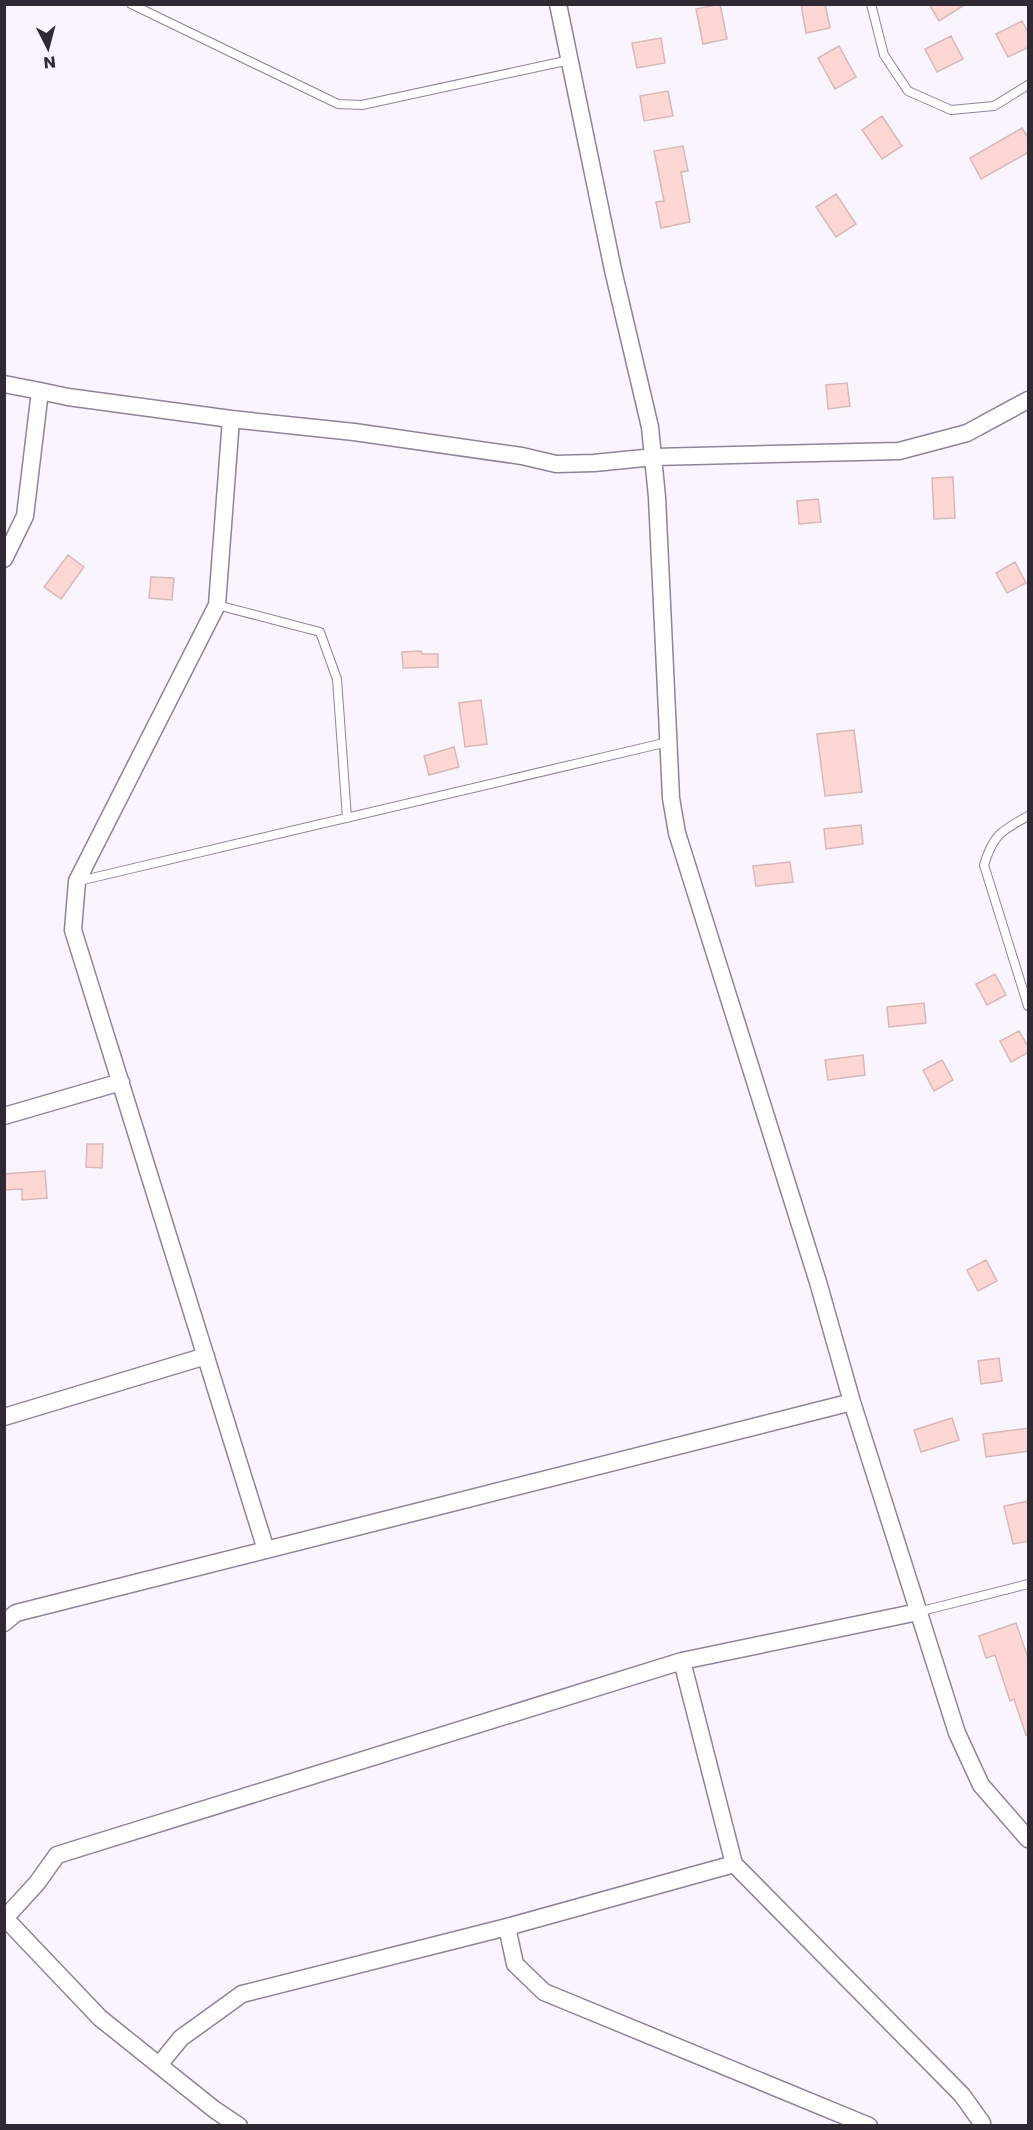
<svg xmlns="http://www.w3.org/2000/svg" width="1033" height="2130" viewBox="0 0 1033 2130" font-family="Poppins,sans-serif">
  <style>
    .building { fill: #fdd7d3; stroke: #d7b9b6; stroke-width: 1.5 }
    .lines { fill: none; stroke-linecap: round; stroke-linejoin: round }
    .service-casing { stroke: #8f8399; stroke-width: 10 }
    .minor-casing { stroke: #8f8399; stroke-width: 19 }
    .service { stroke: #fff; stroke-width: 8 }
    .minor { stroke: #fff; stroke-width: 16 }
  </style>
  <rect width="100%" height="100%" fill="#f9f4fe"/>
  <path class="building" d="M720 4 727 39 703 44 696 9Z
    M801 4H825L830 28 806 33Z
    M929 4H966L939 21Z
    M1022 21 1029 34V47L1008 57 996 34Z
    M951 36 963 59 937 72 925 49Z
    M661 38 665 63 637 68 632 43Z
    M839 46 856 77 835 89 818 58Z
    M668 91 673 116 644 121 640 96Z
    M882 116 902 146 882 159 862 130Z
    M1022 128 1029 139V152L981 179 970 158Z
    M683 146 688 171 681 172 690 222 661 228 656 202 664 201 654 151Z
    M836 194 856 224 836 237 816 207Z
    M847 383 850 406 828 409 826 385Z
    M953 477 955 518 934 519 932 478Z
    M818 499 821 522 799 524 797 501Z
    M68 555 84 567 61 599 44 587Z
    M1015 562 1026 583 1007 593 996 573Z
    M151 577 174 578 172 600 149 598Z
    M421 651 422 654H438V667L403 668 402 652Z
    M481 700 487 744 465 747 459 703Z
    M854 730 862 792 825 796 817 734Z
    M454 747 459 767 429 775 424 756Z
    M861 825 863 844 826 849 824 829Z
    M790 862 793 882 756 886 753 866Z
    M995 974 1006 995 987 1005 976 984Z
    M924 1003 926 1023 889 1027 887 1007Z
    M1019 1031 1029 1048V1052L1011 1062 1000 1041Z
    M863 1055 865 1075 828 1080 825 1060Z
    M942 1060 953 1080 934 1091 923 1070Z
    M87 1144H103L102 1168 86 1167Z
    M45 1171 47 1198 22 1200V1189L4 1190V1174Z
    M986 1260 997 1281 978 1291 967 1270Z
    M999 1358 1002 1381 981 1384 978 1361Z
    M952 1418 959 1440 921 1452 914 1430Z
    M1029 1428V1451L986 1457 983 1434Z
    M1029 1501V1541L1013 1544 1004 1506Z
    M1016 1623 1029 1661V1734L1026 1735 1014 1699 1010 1701 995 1655 986 1658 979 1636Z"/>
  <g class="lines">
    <defs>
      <path id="service" d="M131 4 338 104 362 105 570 60
        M871 4 884 55 908 91 951 110 994 106 1028 85
        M217 605 320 632 337 679 347 818
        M1028 816C1001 831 993 835 984 865L1028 1006
        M79 881 668 742
        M918 1612 1028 1584"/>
      <path id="minor" d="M558 4 613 270 650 427 657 497 671 798 677 833 818 1282 852 1402 957 1733 981 1785 1028 1839
        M4 384 40 391
        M231 419 217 605 77 881 73 930 266 1550
        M4 559 25 516 40 391 68 397 231 419 354 432 522 456 556 464 594 463 654 457 899 451 967 433 1028 400
        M4 1116 121 1082
        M4 1417 206 1356
        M4 1623 16 1613 852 1402
        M682 1661 918 1612
        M4 1917 100 2018 215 2110 239 2126
        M5 1918 37 1883 57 1855 682 1661 734 1864
        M159 2065 181 2038 242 1994 507 1927
        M869 2126 544 1992 515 1964 507 1927 734 1864 962 2095 982 2123 981 2126"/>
    </defs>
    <use href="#service" class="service-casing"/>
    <use href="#minor" class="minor-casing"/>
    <use href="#service" class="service"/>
    <use href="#minor" class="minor"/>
  </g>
  <rect width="1033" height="2130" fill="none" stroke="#2e2932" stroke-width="12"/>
  <g transform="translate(48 48) rotate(174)" stroke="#f9f4fe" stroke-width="4.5" paint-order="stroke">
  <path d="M0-4.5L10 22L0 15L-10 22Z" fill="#2e2932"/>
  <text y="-9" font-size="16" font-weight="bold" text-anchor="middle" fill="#2e2932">N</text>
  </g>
</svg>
